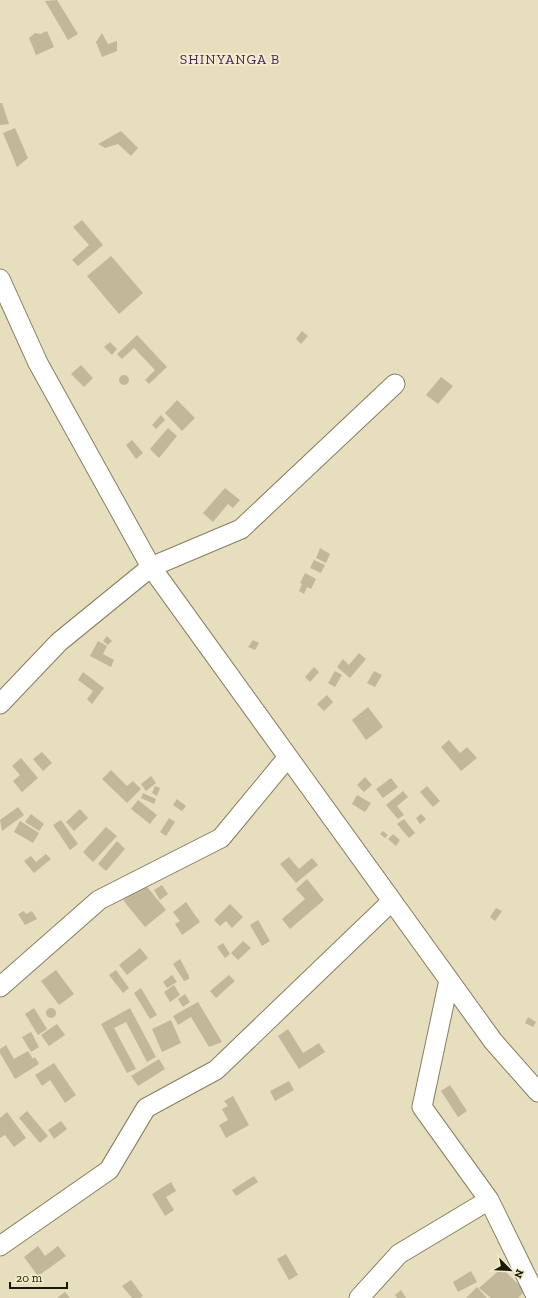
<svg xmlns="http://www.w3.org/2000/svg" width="538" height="1298" viewBox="0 0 538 1298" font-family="'Zilla Slab',serif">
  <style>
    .building { fill: #c0b898 }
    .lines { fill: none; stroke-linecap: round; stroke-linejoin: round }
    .minor-casing { stroke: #877e61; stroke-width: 21 }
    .minor { stroke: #fff; stroke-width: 19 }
    .labels { text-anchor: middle; stroke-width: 4; stroke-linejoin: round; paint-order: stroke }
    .quarter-label { font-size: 14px; letter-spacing: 1px; fill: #3d2660; stroke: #f5eccb }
  </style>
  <rect width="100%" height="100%" fill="#e7debe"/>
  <path class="building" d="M57 0 78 34 68 40 45 1Z
    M47 31 54 47 36 55 29 38 35 33 40 34Z
    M102 33 108 44 117 41V51L102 57 96 42Z
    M0 103H2L9 124 0 125Z
    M15 128 28 158 17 167 3 133Z
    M121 131 138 148 131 156 118 144 105 148 98 144Z
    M82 220 103 245 78 266 72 260 89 245 73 227Z
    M111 256 143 293 119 314 87 276Z
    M302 331 308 336 301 344 296 339Z
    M137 335 167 367 149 384 145 380 155 370 134 348 122 359 117 354Z
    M110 342 117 349 112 355 104 347Z
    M81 365 93 378 84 387 71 374Z
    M119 380a5 5 0 1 1 10 0a5 5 0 1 1-10 0Z
    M441 377 453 386 438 404 426 395Z
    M177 400 195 418 182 431 165 413Z
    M161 415 165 420 156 429 152 425Z
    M168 428 177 436 159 458 150 449Z
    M132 440 143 453 136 459 126 445Z
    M225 488 240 500 233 508 228 504 213 522 203 513Z
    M320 548 330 554 326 563 316 558Z
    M314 560 325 565 321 573 310 568Z
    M305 573 316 579 311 589 307 587 304 594 299 591 302 584 300 583Z
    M107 636 112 641 108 645 103 641Z
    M253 640 259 643 255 650 248 647Z
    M98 641 107 646 103 654 114 660 111 667 90 656Z
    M359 653 366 659 350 678 337 667 343 659 349 665Z
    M314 667 319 672 310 682 305 677Z
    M335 671 342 675 335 687 328 683Z
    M374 671 382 675 375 687 367 683Z
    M83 672 104 688 92 704 87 699 93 691 78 680Z
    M327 695 333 702 324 711 317 704Z
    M368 707 383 727 366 740 352 720Z
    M449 740 460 753 467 747 477 758 461 771 441 747Z
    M42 752 52 763 43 771 33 759Z
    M21 758 38 778 22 792 13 781 20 775 12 766Z
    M111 770 127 786 133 781 141 789 127 803 102 779Z
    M151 776 156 783 146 791 141 784Z
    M365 777 372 785 364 792 357 785Z
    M391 778 398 787 383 798 376 789Z
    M155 786 160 788 157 796 152 793Z
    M427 786 440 801 433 807 420 792Z
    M403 791 408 797 397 806 404 815 398 819 386 805Z
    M143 793 156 799 154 804 141 798Z
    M357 795 371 803 365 812 352 804Z
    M177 799 186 806 182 811 173 805Z
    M138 800 157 815 150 824 131 809Z
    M18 807 24 815 2 831 0 820Z
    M80 809 88 818 74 831 66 822Z
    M31 814 44 824 39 831 25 822Z
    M421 814 426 819 420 824 416 818Z
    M169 818 175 822 166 836 160 832Z
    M404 819 415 833 409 838 397 824Z
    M61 820 78 844 70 850 53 825Z
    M20 821 39 833 33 843 14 832Z
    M106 827 117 836 93 862 83 852Z
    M383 831 388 835 385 838 380 834Z
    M393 834 400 840 396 846 388 839Z
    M117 841 125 849 106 871 98 864Z
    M46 854 51 859 34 873 24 861 31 856 36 862Z
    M289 857 299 869 312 858 318 865 296 883 280 864Z
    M307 879 324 900 290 929 282 919 305 899 296 889Z
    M144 883 166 910 145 927 123 900Z
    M162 885 168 894 160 900 154 890Z
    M186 902 200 922 182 935 175 924 180 921 173 912Z
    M230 904 243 917 232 928 226 921 220 926 214 920Z
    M496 908 502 911 495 921 490 917Z
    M24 911 26 914 32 911 37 919 25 925 18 914Z
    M258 920 270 941 262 946 250 925Z
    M243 941 251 948 238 960 231 953Z
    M223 943 230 954 225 958 217 947Z
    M140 948 148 958 127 975 119 965Z
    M180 959 189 976V979L184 981 173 964Z
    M56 970 74 994 59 1005 41 981Z
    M116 970 129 988 123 993 109 975Z
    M172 975 177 982 167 988 163 982Z
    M229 975 235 981 216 998 210 991Z
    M174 985 180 995 170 1002 164 992Z
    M141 988 157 1015 150 1019 134 993Z
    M185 994 190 1002 183 1007 178 999Z
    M198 1002 222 1042 209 1047 191 1017 178 1025 173 1016Z
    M46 1013a5 5 0 1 1 10 0a5 5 0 1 1-10 0Z
    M34 1008 47 1029 38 1035 25 1014Z
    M130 1008 156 1057 147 1062 126 1022 114 1028 136 1069 127 1073 101 1024Z
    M528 1017 536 1022 533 1027 525 1023Z
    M171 1020 181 1043 162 1052 152 1029Z
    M57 1024 65 1035 49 1046 41 1035Z
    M288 1029 303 1053 319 1043 325 1052 299 1069 278 1036Z
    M31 1032 39 1047 31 1052 22 1037Z
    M6 1045 14 1059 28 1051 33 1059 35 1057 39 1064 15 1079 0 1053V1049Z
    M159 1059 165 1069 138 1086 131 1076Z
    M54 1063 76 1095 65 1103 50 1080 42 1086 35 1075Z
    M289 1081 294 1090 275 1101 270 1091Z
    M450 1085 467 1111 458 1117 441 1091Z
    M233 1096 249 1125 226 1138 219 1125 228 1120 222 1109 228 1106 224 1101Z
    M27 1111 48 1136 40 1143 19 1118Z
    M7 1112 26 1138 14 1147 5 1135 0 1138V1118Z
    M61 1121 67 1129 54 1139 48 1130Z
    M254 1176 258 1182 236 1196 232 1190Z
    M171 1182 176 1191 166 1197 174 1210 165 1216 152 1194Z
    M38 1246 45 1256 58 1246 66 1256 38 1276 24 1257Z
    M286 1254 298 1275 289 1280 277 1259Z
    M502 1268 525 1291 518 1298H491L479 1288Z
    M471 1271 477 1282 458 1292 453 1282Z
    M131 1280 143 1296 140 1298H132L122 1286Z
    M477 1287 487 1298H466Z
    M401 1290 406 1298H397L395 1295Z
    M65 1292 70 1298H57Z"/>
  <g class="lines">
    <defs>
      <path id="minor" d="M0 279 38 363 151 567 493 1041 538 1092
        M0 704 59 642 151 567 241 529 395 384
        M0 987 99 900 221 838 288 757
        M489 1200 537 1298
        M0 1246 109 1170 146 1108 216 1070 392 901
        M359 1298 399 1254 489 1200 422 1107 449 980"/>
    </defs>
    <use href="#minor" class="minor-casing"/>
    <use href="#minor" class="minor"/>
  </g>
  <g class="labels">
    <g class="quarter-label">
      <text x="230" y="64">SHINYANGA B</text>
    </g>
  </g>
  <g transform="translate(510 1270) rotate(114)" stroke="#f5eccb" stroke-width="3" paint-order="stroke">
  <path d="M0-3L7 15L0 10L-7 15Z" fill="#1b180c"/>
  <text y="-6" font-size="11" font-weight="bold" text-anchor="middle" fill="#1b180c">N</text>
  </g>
  <path d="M10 1282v6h57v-6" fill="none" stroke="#1b180c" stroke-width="2"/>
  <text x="16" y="1282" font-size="12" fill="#1b180c" stroke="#f5eccb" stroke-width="3" paint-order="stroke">20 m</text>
</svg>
